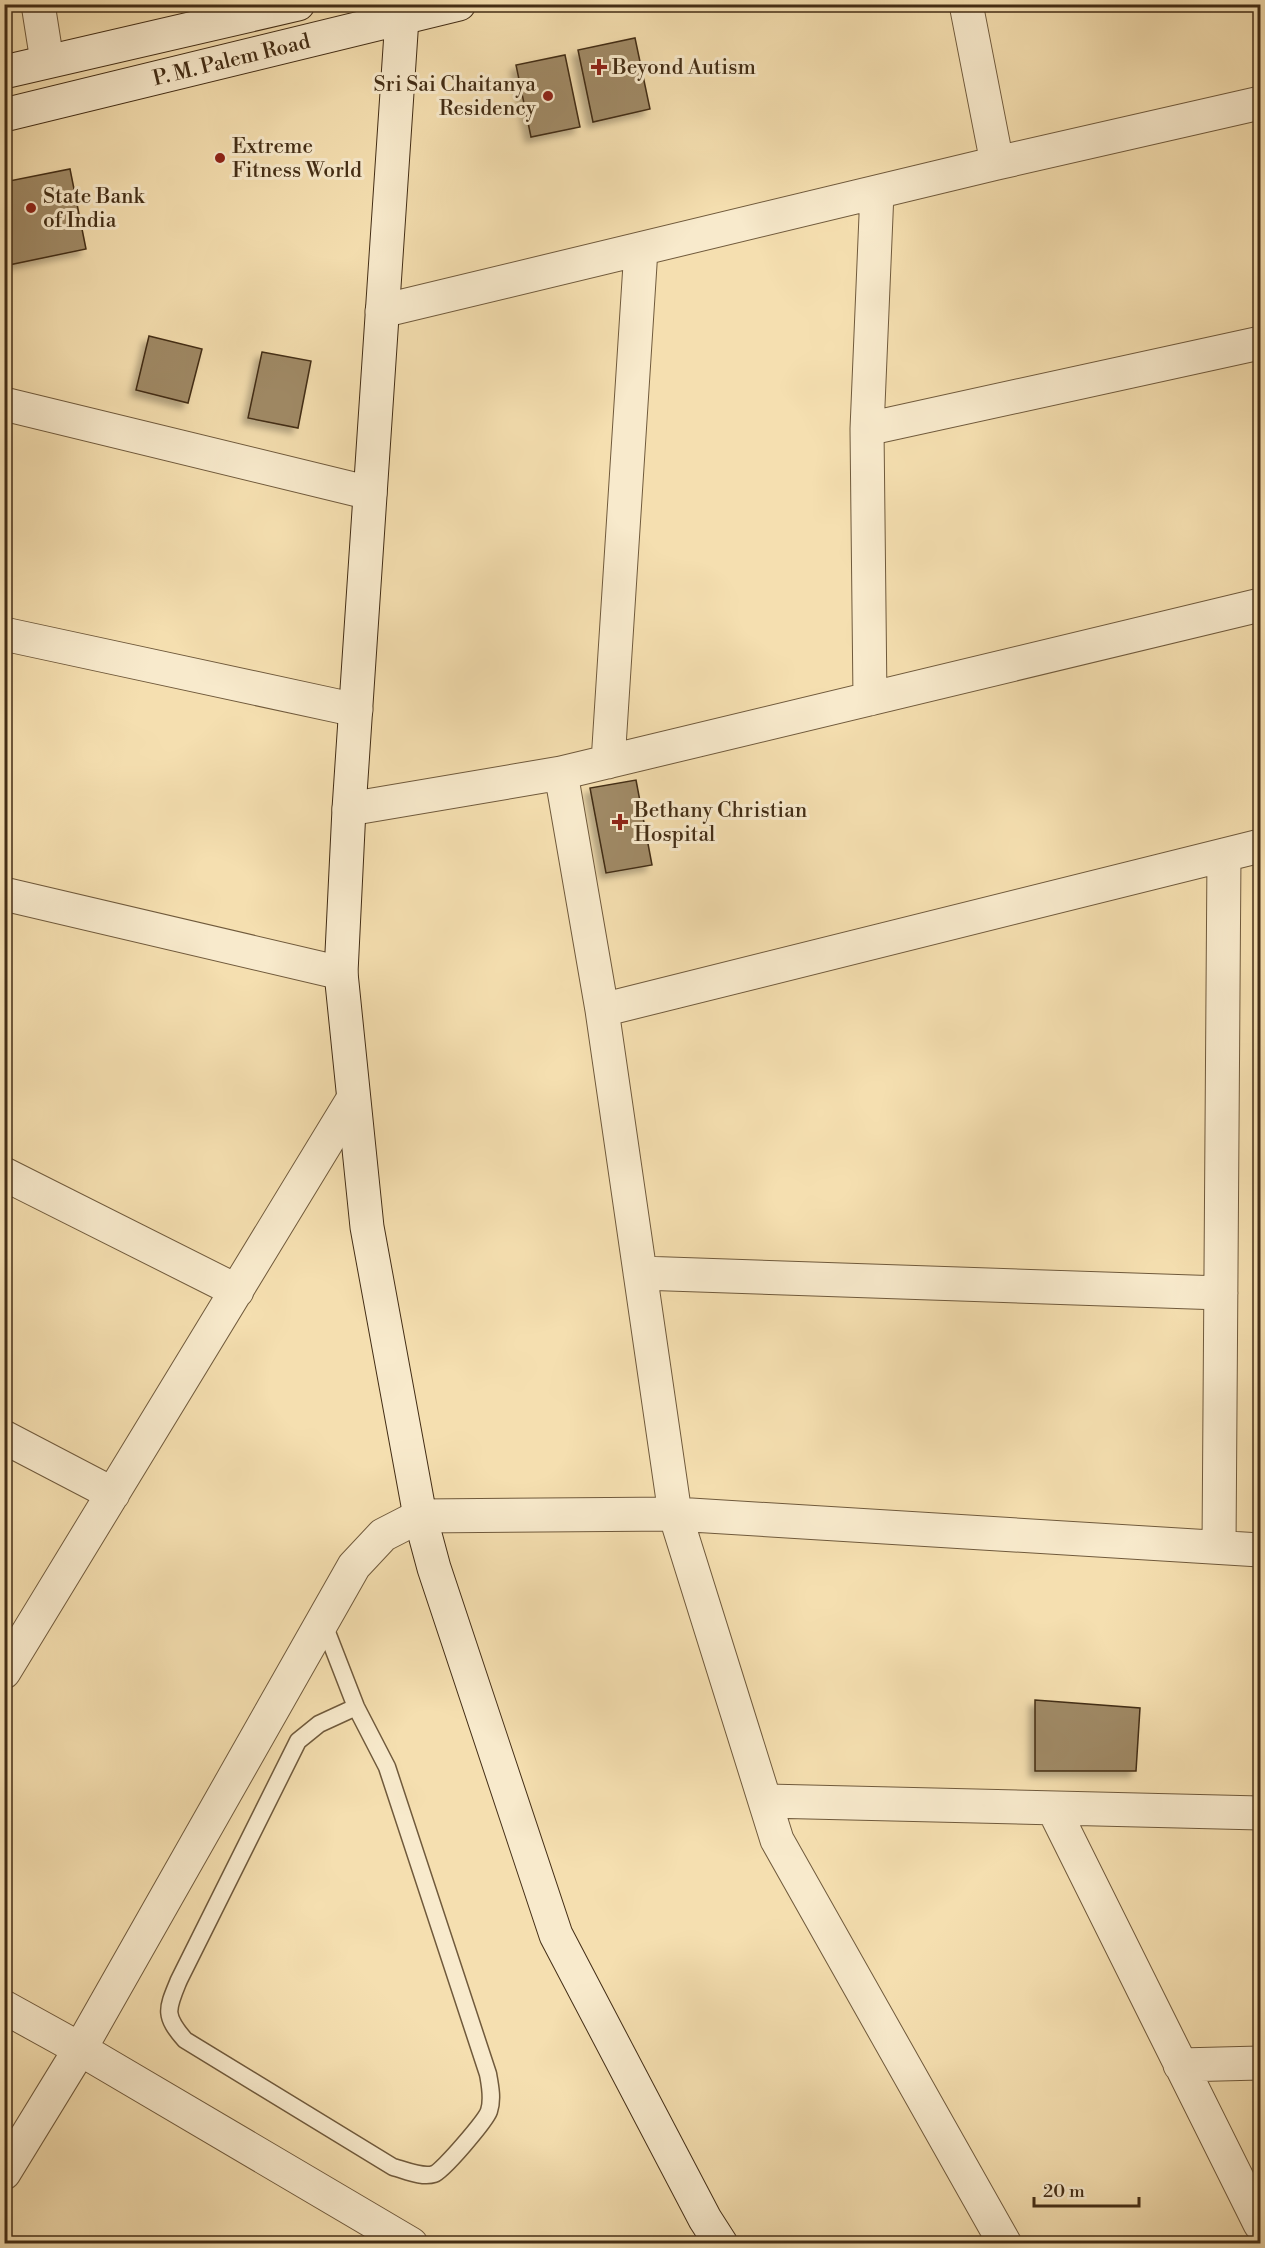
<svg xmlns="http://www.w3.org/2000/svg" width="1265" height="2248" viewBox="0 0 1265 2248" font-family="'Libre Bodoni',serif">
  <style>
    .building { fill: #a08a66; stroke: #432d15; stroke-width: 1.5; filter: url(#shadow) }
    .lines { fill: none; stroke-linecap: round; stroke-linejoin: round }
    .lane-casing { stroke: #705a3c; stroke-width: 19 }
    .street-casing { stroke: #705a3c; stroke-width: 35 }
    .secondary-casing { stroke: #432d15; stroke-width: 35 }
    .lane { stroke: #f8eacc; stroke-width: 16 }
    .street { stroke: #f8eacc; stroke-width: 33 }
    .secondary { stroke: #f8eacc; stroke-width: 33 }
    .poi-dot { fill: #8f2418; stroke: #f8eacc; stroke-width: 2 }
    .labels { text-anchor: middle; stroke-width: 6; stroke-linejoin: round; paint-order: stroke }
    .street-label { font-size: 21px; fill: #432d15; stroke: #f8eacc }
    .poi-label { font-size: 21px; fill: #432d15; stroke: #f8eacc; text-anchor: start }
  </style>
  <defs>
    <filter id="shadow"><feDropShadow dx="-5.5" dy="5.5" stdDeviation="3" flood-color="#0004"/></filter>
  </defs>
  <rect width="100%" height="100%" fill="#f5dfb0"/>
  <filter id="stains"><feTurbulence type="fractalNoise" baseFrequency=".00333" numOctaves="4"/><feColorMatrix values="0 0 0 0 .2 0 0 0 0 .09 0 0 0 0 .02 0 0 0 .5 -.17"/></filter>
  <radialGradient id="worn" r=".72"><stop offset=".6" stop-color="#630" stop-opacity="0"/><stop offset="1" stop-color="#630" stop-opacity=".3"/></radialGradient>
  <path class="building" d="M635 38 650 109 593 122 578 50Z
    M565 55 580 127 531 137 516 65Z
    M70 169 86 249 4 266V182Z
    M149 336 202 349 188 403 136 390Z
    M262 352 311 361 298 428 248 418Z
    M636 780 652 865 606 873 590 788Z
    M1035 1700 1140 1708 1136 1771H1035Z"/>
  <g class="lines">
    <defs>
      <path id="lane" d="M323 1622 356 1707 387 1767 488 2074C490 2085 493 2099 489 2111 486 2120 443 2171 434 2174 422 2178 405 2170 393 2167L185 2040C163 2015 167 2009 179 1980L298 1741 319 1724 356 1707"/>
      <path id="street" d="M38 4 47 61
        M966 4 997 163
        M382 311 997 163 1260 103
        M4 404 370 493
        M867 429 1260 343
        M4 634 356 710
        M870 699 867 429 877 192
        M608 762 641 249
        M561 773 602 1010 675 1514 777 1840 1005 2244
        M349 809 561 773 1260 605
        M4 894 341 973
        M602 1010 1260 846
        M4 1174 237 1291
        M640 1273 1221 1293
        M4 1437 113 1494
        M1219 1547 1224 855
        M4 1672 353 1099
        M767 1801 1260 1813
        M1053 1808 1260 2224
        M4 2007 80 2049 411 2244
        M1180 2065 1260 2063
        M4 2173 80 2049 354 1566 383 1535 420 1516 675 1514 1260 1550"/>
      <g id="secondary">
        <path d="M400 4 402 18 349 809 341 973 367 1227 420 1516 434 1568 556 1935 705 2219 721 2244"/>
        <path d="M4 72 298 4"/>
        <path id="s1" d="M4 115 459 4"/>
      </g>
    </defs>
    <use href="#lane" class="lane-casing"/>
    <use href="#street" class="street-casing"/>
    <use href="#secondary" class="secondary-casing"/>
    <use href="#lane" class="lane"/>
    <use href="#street" class="street"/>
    <use href="#secondary" class="secondary"/>
  </g>
  <g class="poi-dot">
    <path d="M596 58h6v6h6v6h-6v6h-6v-6h-6v-6h6z"/>
    <circle cx="548" cy="96" r="6"/>
    <circle cx="220" cy="158" r="6"/>
    <circle cx="31" cy="208" r="6"/>
    <path d="M617 813h6v6h6v6h-6v6h-6v-6h-6v-6h6z"/>
  </g>
  <g class="labels">
    <g class="street-label">
      <text dy="7" stroke="none"><textPath href="#s1" startOffset="234">P. M. Palem Road</textPath></text>
    </g>
    <g class="poi-label">
      <text x="612" y="74">Beyond Autism</text>
      <text x="536" y="91" text-anchor="end">Sri Sai Chaitanya<tspan x="536" dy="24">Residency</tspan></text>
      <text x="232" y="153">Extreme<tspan x="232" dy="24">Fitness World</tspan></text>
      <text x="43" y="203">State Bank<tspan x="43" dy="24">of India</tspan></text>
      <text x="634" y="817">Bethany Christian<tspan x="634" dy="24">Hospital</tspan></text>
    </g>
  </g>
  <rect width="1265" height="2248" fill="none" stroke="#f5dfb0" stroke-width="24"/>
  <rect x="6" y="6" width="1253" height="2236" fill="none" stroke="#432d15" stroke-width="3"/>
  <rect x="12" y="12" width="1241" height="2224" fill="none" stroke="#432d15" stroke-width="1.5"/>
  <path d="M1034 2197v9h105v-9" fill="none" stroke="#432d15" stroke-width="3"/>
  <text x="1043" y="2197" font-size="18" fill="#432d15" stroke="#f8eacc" stroke-width="4.5" paint-order="stroke">20 m</text>
  <rect width="100%" height="100%" filter="url(#stains)"/>
  <rect width="100%" height="100%" fill="url(#worn)"/>
</svg>
